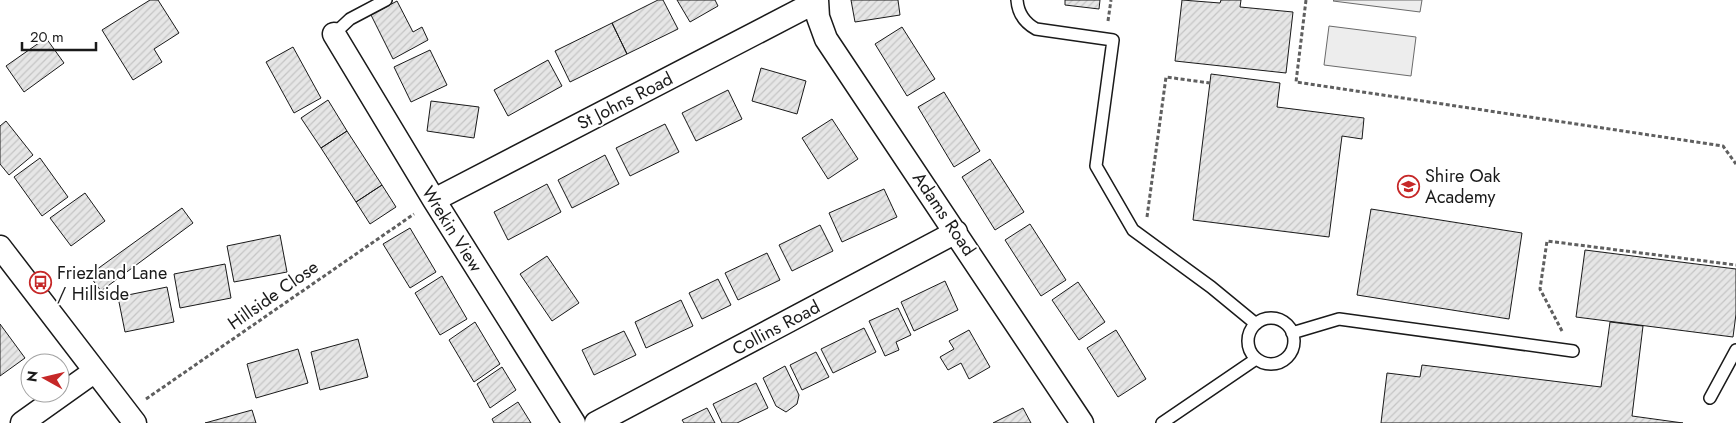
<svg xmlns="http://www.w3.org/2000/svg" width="1736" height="423" viewBox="0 0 1736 423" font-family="Jost,sans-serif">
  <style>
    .built { fill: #ededed; stroke: #6a6a6a }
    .building { fill: url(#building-hatch); stroke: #1a1a1a }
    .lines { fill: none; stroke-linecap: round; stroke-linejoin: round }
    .service-casing { stroke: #1a1a1a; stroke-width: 14 }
    .minor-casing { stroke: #1a1a1a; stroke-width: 25 }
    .path { stroke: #5f5f5f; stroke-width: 3; stroke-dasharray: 4 2.5; stroke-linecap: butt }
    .service { stroke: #fff; stroke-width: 11 }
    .minor { stroke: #fff; stroke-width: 22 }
    .labels { text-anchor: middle; stroke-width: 4; stroke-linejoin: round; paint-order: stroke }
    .street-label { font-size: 18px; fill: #1a1a1a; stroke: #fff }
    .poi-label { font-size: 18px; fill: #1a1a1a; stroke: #fff; text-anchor: start }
  </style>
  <defs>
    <pattern id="building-hatch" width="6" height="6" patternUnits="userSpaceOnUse" patternTransform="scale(1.25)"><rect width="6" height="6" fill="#e6e6e6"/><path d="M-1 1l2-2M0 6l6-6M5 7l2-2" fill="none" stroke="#c5c5c5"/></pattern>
  </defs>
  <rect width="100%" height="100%" fill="#fff"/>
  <path class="built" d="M1334 0H1422L1420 12 1333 1Z
    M1329 26 1416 37 1411 76 1324 65Z"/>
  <path class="building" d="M150 0H158L179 33 154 49 162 62 133 80 102 30Z
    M658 0H663L678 29 627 54 612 23Z
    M677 0H715L718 6 690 22Z
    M851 0H898L900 15 855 22Z
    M1065 0H1100L1099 9 1065 5Z
    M1182 0 1220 3 1221 0H1241L1240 7 1293 12 1286 73 1175 61Z
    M397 1 413 32 422 27 428 40 393 59 371 15Z
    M612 23 627 54 570 82 555 51Z
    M902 27 935 79 907 96 875 44Z
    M46 38 64 63 24 92 6 66Z
    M293 47 321 98 294 113 266 62Z
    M430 50 447 85 411 102 394 67Z
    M548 60 562 86 508 116 494 90Z
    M761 68 806 81 797 114 752 101Z
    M1211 74 1280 83 1277 107 1364 118 1362 139 1342 136 1329 237 1193 220Z
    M728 90 742 119 696 141 682 113Z
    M944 92 980 151 954 167 918 107Z
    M328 100 347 131 321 148 301 118Z
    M431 101 479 107 474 138 427 131Z
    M832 119 858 159 828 179 802 138Z
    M6 121 33 155 9 175 0 164V126Z
    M665 124 679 152 630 176 616 148Z
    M347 131 382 185 356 202 321 148Z
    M605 155 619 184 572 208 558 180Z
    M40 158 68 197 42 216 14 177Z
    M990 159 1024 212 995 230 962 177Z
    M547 184 561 212 508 240 494 212Z
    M382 185 396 207 370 224 356 202Z
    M884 189 897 217 842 242 829 213Z
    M85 193 105 221 71 246 50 218Z
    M182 208 193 223 101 291 89 275Z
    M1371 209 1522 233 1509 319 1357 295Z
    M1030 224 1066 280 1041 296 1005 240Z
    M820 225 833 251 792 271 779 245Z
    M410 228 436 272 410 288 383 244Z
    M280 235 287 272 234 282 227 246Z
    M1585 250 1736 269V314L1733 337 1576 317Z
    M767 253 780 280 738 300 725 273Z
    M547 256 579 303 552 321 520 274Z
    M225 264 231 298 180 308 174 274Z
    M442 276 467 319 440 335 415 293Z
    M718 279 731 305 702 319 689 293Z
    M945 281 958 310 914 331 901 302Z
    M1078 282 1105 322 1079 340 1052 300Z
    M167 287 174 322 125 332 118 297Z
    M681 300 693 326 646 348 635 322Z
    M898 308 911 335 896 342 899 350 885 356 869 321Z
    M475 322 500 364 474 382 449 340Z
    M1610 322 1643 326 1632 416 1683 423H1381L1387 373 1420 377 1422 365 1601 387Z
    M0 324 25 358 0 376Z
    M864 328 876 352 833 373 821 349Z
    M969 330 990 367 969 379 961 363 948 370 940 357 954 349 949 341Z
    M1116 330 1146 379 1118 397 1087 348Z
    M624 331 636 355 594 375 582 350Z
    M358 339 368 377 320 390 311 352Z
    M298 349 308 383 256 398 247 364Z
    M816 352 829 377 802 390 790 365Z
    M785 366 799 395 797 404 786 412 776 406 763 378Z
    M502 367 516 390 490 408 477 384Z
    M756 383 768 408 737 423H722L713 404Z
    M518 402 531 423H494L492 419Z
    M707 408 715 423H684L682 420Z
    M1023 408 1031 423H993Z
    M252 410 256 423H205Z"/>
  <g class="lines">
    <defs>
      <path id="service" d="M1017 0C1018 13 1025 23 1036 29L1113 40 1096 166 1133 230 1211 287 1256 324
        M334 34 350 19 386 0
        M1248 341a23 23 0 1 1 46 0a23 23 0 1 1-46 0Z
        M1292 333 1339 319 1573 351
        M1710 398 1736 350
        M1162 423 1256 359"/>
      <path id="minor" d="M817 0 818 17 826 39 1082 423
        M334 34 434 200 574 423
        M434 200 806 7 817 5
        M0 247 135 423
        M22 423 95 371
        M596 423 956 232"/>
    </defs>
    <use href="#service" class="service-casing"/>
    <use href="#minor" class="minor-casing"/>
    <path class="path" d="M1306 0 1296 82 1723 146 1736 164
      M1108 21 1111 0
      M1147 217 1166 77 1210 83
      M1562 331 1540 289 1547 241 1736 265
      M146 399 414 214"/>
    <use href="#service" class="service"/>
    <use href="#minor" class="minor"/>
  </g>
  <defs>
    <symbol id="school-ring" viewBox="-11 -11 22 22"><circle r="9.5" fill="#fff" stroke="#c62828" stroke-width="1.5"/><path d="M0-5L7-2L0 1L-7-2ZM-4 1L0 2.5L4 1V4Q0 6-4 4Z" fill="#c62828"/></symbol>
    <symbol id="bus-ring" viewBox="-11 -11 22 22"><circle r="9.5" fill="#fff" stroke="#c62828" stroke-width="1.5"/><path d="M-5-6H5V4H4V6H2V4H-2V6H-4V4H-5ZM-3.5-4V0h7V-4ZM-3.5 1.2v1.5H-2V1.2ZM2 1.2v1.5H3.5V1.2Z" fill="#c62828"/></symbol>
  </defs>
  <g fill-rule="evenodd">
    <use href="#school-ring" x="1396" y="174" width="25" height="25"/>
    <use href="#bus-ring" x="28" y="270" width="25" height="25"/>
  </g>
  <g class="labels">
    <g class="street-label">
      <text transform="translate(625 101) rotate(-27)" y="6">St Johns Road</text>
      <text transform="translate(944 214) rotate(56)" y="6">Adams Road</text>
      <text transform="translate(452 229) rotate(58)" y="6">Wrekin View</text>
      <text transform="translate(273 295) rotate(-35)" y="6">Hillside Close</text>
      <text transform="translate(776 328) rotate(-28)" y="6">Collins Road</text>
    </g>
    <g class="poi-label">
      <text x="1425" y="182">Shire Oak<tspan x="1425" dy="21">Academy</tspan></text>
      <text x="57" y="279">Friezland Lane<tspan x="57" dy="21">/ Hillside</tspan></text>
    </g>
  </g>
  <g transform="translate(45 378) rotate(278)"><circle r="24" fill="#ffffff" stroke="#a3a3a3"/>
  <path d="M0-4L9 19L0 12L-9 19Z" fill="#c62828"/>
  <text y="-8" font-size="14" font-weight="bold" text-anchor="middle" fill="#1a1a1a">N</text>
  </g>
  <path d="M22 42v8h74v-8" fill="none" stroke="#1a1a1a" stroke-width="2.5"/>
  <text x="30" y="42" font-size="15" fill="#1a1a1a" stroke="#ffffff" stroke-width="4" paint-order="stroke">20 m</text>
</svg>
